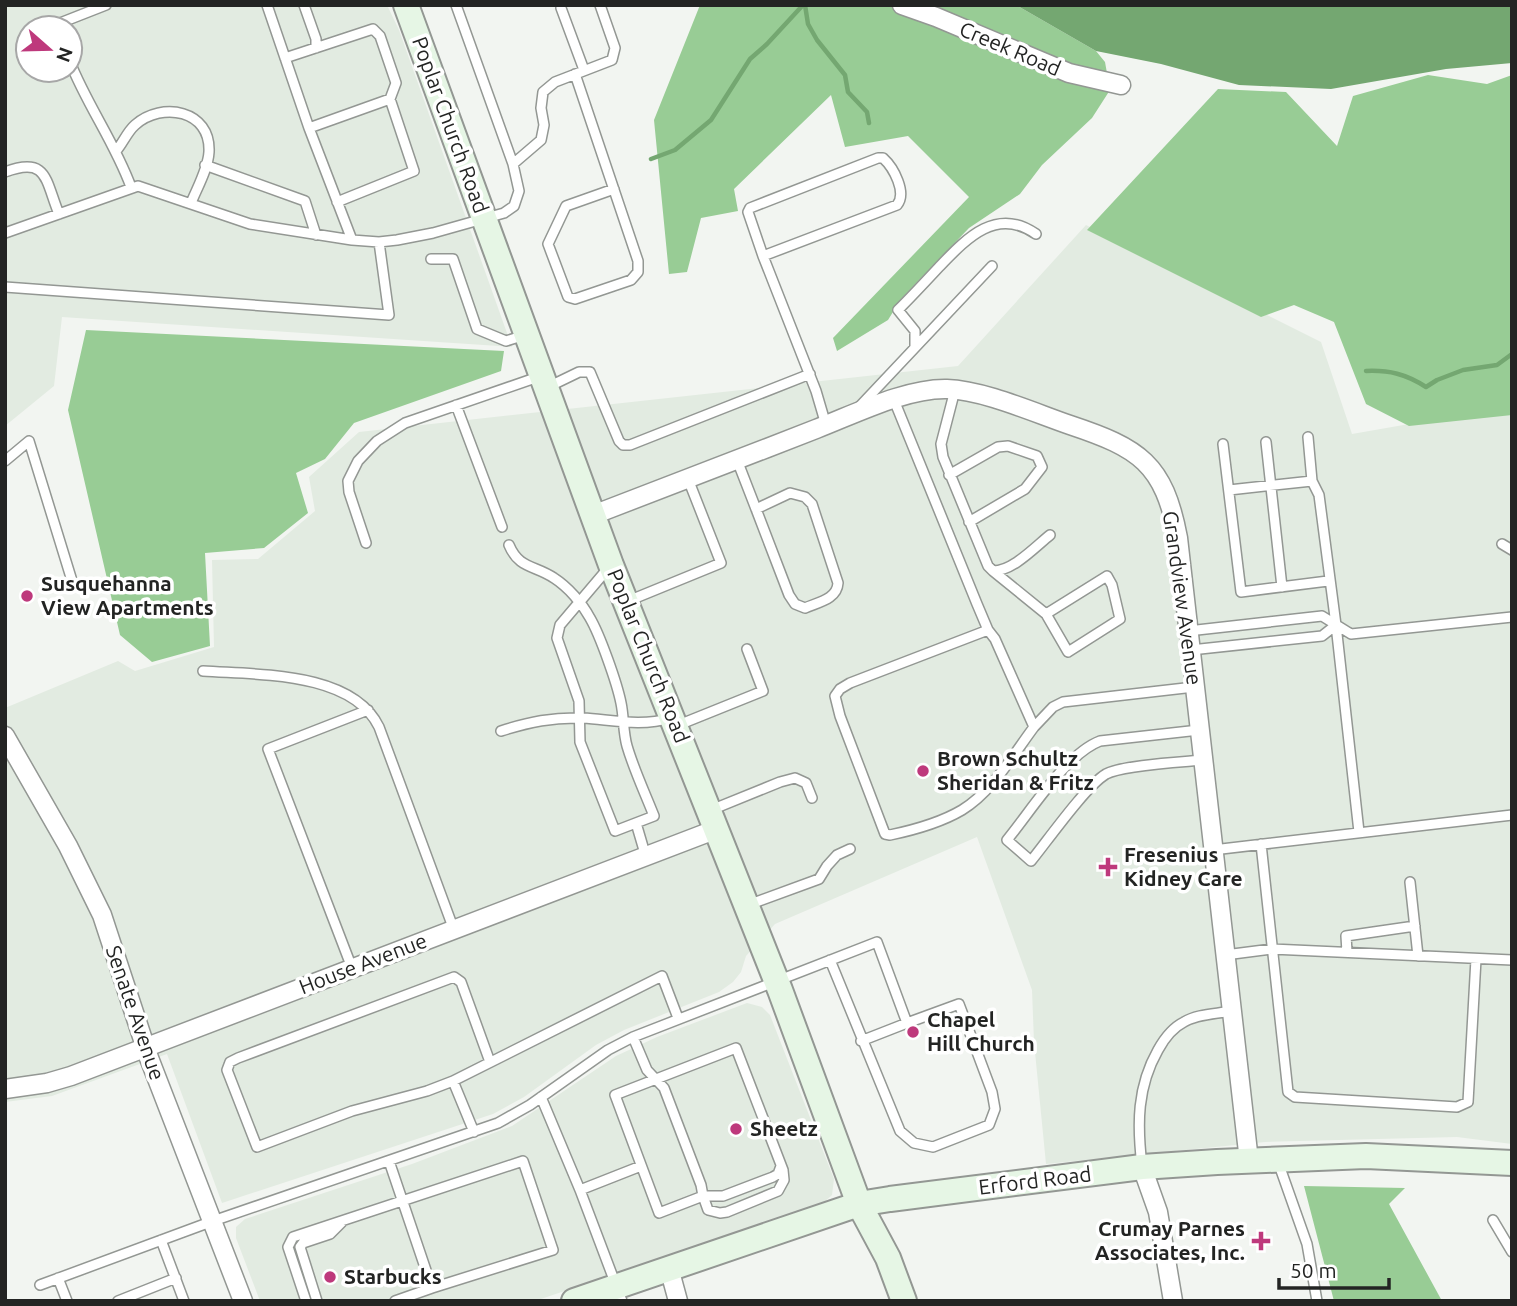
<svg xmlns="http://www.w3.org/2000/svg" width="1517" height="1306" viewBox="0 0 1517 1306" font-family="Ubuntu,sans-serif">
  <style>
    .built { fill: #e2ebe1; fill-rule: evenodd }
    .forest { fill: #98cc95 }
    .water { fill: #74a771 }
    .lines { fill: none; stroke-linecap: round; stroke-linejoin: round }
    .stream { stroke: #74a771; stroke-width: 4.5 }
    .lane-casing { stroke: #939793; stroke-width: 12 }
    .street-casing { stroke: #939793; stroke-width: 21 }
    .secondary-casing { stroke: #939793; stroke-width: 28 }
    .lane { stroke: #fff; stroke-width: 9 }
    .street { stroke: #fff; stroke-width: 18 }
    .secondary { stroke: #e6f6e5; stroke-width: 24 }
    .poi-dot { fill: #be397c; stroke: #fff; stroke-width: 2.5 }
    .labels { text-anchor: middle; stroke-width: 7; stroke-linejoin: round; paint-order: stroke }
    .street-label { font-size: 21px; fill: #232423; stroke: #fff }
    .poi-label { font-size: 21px; font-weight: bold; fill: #232423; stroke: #fff; text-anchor: start }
  </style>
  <rect width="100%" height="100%" fill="#f2f5f1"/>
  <path class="built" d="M5 5H387L399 30 512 347 62 317 54 386 5 426ZM28 28H70V70H28Z
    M1086 225 1321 342 1352 434 1512 406V1144L1457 1137 1265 1142 1046 1164 1034 1042 1032 990 977 837 775 924 746 956 741 972 733 982 719 992 624 1030 596 1045 524 1097 493 1114 222 1203 167 1054 52 1096 5 1102V708L118 661 135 671 214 647 212 560 258 559 315 511 309 477 359 432 958 366Z
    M747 1003 762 1007 770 1015 834 1179 832 1195 822 1204 535 1301H260L236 1238V1227L245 1219 412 1164 512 1126 616 1056 657 1037Z"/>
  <path class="forest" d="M700 5H1016L1096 51 1105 62 1110 90 1092 118 1042 165 1020 194 969 228 901 299 888 320 837 351 833 338 969 197 908 136 845 147 831 95 734 189 738 211 701 218 687 272 669 274 654 120Z
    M1428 75 1487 84 1512 75V415L1409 426 1366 404 1334 322 1294 305 1261 317 1087 230 1218 89 1286 92 1337 146 1353 96Z
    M86 330 504 351 501 371 354 423 325 459 296 473 308 513 264 548 205 553 210 646 152 662 120 635 68 410Z
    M1304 1186 1405 1188 1389 1204 1442 1301H1334Z"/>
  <path class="water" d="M1016 5H1512V63L1446 69 1331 89 1239 85 1161 64 1096 51Z"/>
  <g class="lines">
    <path class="stream" d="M805 5 808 24 817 40 845 75 848 92 867 112 869 123
      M651 159 675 150 711 120 750 59 767 44 803 5
      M1366 371C1389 370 1406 374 1426 387L1437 380 1463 370 1497 365 1512 354"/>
    <defs>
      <path id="lane" d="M267 5 309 128 352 240
        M304 5 316 39V48
        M561 8 584 70
        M57 28 55 25 106 5
        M285 58 373 29 380 36 396 83 390 99
        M70 62C87 105 115 143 131 187
        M575 74 638 261V272L631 280 575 299 568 297 548 244 566 206 614 189
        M309 128 390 99 414 171 337 202
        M116 151C123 143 127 132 135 125 162 101 211 110 209 152 208 169 197 188 191 203
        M878 158H883C894 168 907 193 897 205L763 256 748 212 750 208Z
        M513 164 541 140 544 125 541 108 543 92 555 82 612 60 615 48 600 5
        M205 165 305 201 316 235
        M5 172C48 156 45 180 59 214
        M5 233 138 186 250 224 352 240 379 242 397 240 433 233 504 213 514 206 519 191 513 164 456 5
        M763 256 816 391 826 425
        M431 259H453L477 329 506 341 525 335
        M5 287 389 315 379 242
        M915 347V331L898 310C912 296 926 281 939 267 966 239 996 206 1036 234
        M548 387 579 372H590L619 441 623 445H630L810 374
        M955 390 941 444 943 457 988 566 993 571C1013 571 1035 547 1050 535
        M894 400 977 604 988 630 995 639 1034 727C1013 755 992 792 962 810 940 823 914 830 890 835L885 834 840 716 835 696 840 689 850 683 988 630
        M456 405 502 527
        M860 406 992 266
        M1308 437 1312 481 1319 495 1336 625 1359 832
        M1266 442 1282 587
        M1223 444 1241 592 1328 581
        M737 460 756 509
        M5 461 29 441 73 584
        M949 475 998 447 1008 446 1037 456 1042 467 1025 489 969 522
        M1229 490 1312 481
        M790 493 805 497 812 504 838 583C837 599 819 602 805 608L795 604 789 595 756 509Z
        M366 543 349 492 348 481 358 461 377 441 405 423 541 376
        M1502 544 1512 550
        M509 545C519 569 535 565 554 578 568 587 582 603 590 618 600 635 617 683 621 703 624 717 623 732 627 746 634 770 645 793 654 816L615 831 580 742 579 701 557 638 560 625 610 566
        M993 571 1046 614 1068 652 1120 619 1112 585 1107 576 1046 614
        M628 601 721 563 688 479
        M1188 631 1322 616 1351 634 1512 617
        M1191 650 1322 636 1336 625
        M203 671C257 675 352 671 379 727L454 930
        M676 726 763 691 747 649
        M1034 727 1053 707 1063 702 1194 687
        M1199 730 1100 741C1066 754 1031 811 1007 840L1031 861C1048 840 1086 786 1106 774 1122 765 1182 762 1203 760
        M501 731C529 722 553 717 583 718 613 720 641 727 671 718
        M711 810 780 782 795 778 806 783 812 798
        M636 823 646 857
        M1261 844 1288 1092 1295 1097 1457 1107 1468 1102 1476 959
        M1213 850 1512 815
        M1410 882 1418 956
        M748 905 819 879 827 866 837 855 850 849
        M1347 952 1346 936 1415 926
        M1225 955 1272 949 1512 960
        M352 968 268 749 368 710
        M633 1037 647 1070 664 1088 701 1185 703 1196H723L773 1177 778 1174 781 1166
        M861 1041 907 1023
        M736 1048 783 1170 784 1180 778 1191 727 1212 720 1213 708 1210 703 1196 659 1213 615 1095Z
        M490 1062 461 982 454 977 238 1058 230 1062 227 1070 257 1147 352 1111 427 1091 453 1081 662 976 678 1018
        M453 1081 474 1132
        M541 1097 580 1190 622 1301
        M389 1161 432 1288 395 1301
        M1278 1162 1307 1244 1317 1301
        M1142 1166C1137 1124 1137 1087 1158 1050 1164 1039 1172 1028 1184 1022 1197 1014 1216 1014 1231 1011
        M580 1190 641 1166
        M1493 1220 1512 1252
        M161 1240 184 1301
        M58 1278 67 1301
        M40 1285 213 1221 498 1123 530 1105 608 1050 633 1037 877 942 907 1023 959 1004 992 1092 995 1109 989 1125 933 1147 914 1143 900 1131 830 960
        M118 1301 176 1278
        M306 1301 288 1247 293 1237 523 1161 553 1250 432 1288
        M317 1301 300 1247 303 1243 330 1234 342 1222"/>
      <path id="street" d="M902 5 936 17 1069 73 1121 85
        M593 515C668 486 742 458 816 429 855 414 906 388 947 389 983 390 1035 413 1070 425 1139 448 1164 463 1178 538L1249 1161
        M5 736 68 846 102 915 149 1058 243 1301
        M5 1089 47 1083 71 1076 717 829
        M1142 1167 1158 1212 1173 1301
        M669 1268 678 1301"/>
      <path id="secondary" d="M406 5 611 565 780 990 859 1204 888 1258 904 1301
        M574 1301 859 1204 890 1199 1142 1167 1217 1162 1366 1156 1512 1163"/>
    </defs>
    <use href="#lane" class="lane-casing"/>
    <use href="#street" class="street-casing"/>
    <use href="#secondary" class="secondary-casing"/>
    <use href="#lane" class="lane"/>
    <use href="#street" class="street"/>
    <use href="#secondary" class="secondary"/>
  </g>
  <g class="poi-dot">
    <circle cx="27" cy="596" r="7"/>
    <circle cx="923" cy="771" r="7"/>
    <path d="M1104.5 856.5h7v7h7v7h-7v7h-7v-7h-7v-7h7z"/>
    <circle cx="913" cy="1032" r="7"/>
    <circle cx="736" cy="1129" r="7"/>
    <path d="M1257.5 1230.5h7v7h7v7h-7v7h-7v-7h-7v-7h7z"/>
    <circle cx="330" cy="1277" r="7"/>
  </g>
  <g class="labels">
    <g class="street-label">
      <text transform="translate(1010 49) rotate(23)" y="7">Creek Road</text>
      <text transform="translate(450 125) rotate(70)" y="7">Poplar Church Road</text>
      <text transform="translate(1182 598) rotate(82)" y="7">Grandview Avenue</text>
      <text transform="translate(648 656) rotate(68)" y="7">Poplar Church Road</text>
      <text transform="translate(363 964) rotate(-21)" y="7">House Avenue</text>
      <text transform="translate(135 1013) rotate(71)" y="7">Senate Avenue</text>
      <text transform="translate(1035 1181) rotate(-7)" y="7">Erford Road</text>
    </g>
    <g class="poi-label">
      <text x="41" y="591">Susquehanna<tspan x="41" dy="24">View Apartments</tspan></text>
      <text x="937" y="766">Brown Schultz<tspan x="937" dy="24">Sheridan &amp; Fritz</tspan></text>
      <text x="1124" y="862">Fresenius<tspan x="1124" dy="24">Kidney Care</tspan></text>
      <text x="927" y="1027">Chapel<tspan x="927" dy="24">Hill Church</tspan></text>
      <text x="750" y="1136">Sheetz</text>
      <text x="1245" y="1236" text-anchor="end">Crumay Parnes<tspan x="1245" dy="24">Associates, Inc.</tspan></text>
      <text x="344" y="1284">Starbucks</text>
    </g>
  </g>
  <rect width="1517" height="1306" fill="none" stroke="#232423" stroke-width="14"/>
  <g transform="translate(49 49) rotate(110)"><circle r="33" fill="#ffffff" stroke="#a7a7a7" stroke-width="2"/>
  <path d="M0-5L12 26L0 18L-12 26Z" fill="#be397c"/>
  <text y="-10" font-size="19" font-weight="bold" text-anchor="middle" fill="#232423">N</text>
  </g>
  <path d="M1279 1278v10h110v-10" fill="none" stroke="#232423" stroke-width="3.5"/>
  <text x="1290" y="1278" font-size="21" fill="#232423" stroke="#ffffff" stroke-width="5" paint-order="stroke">50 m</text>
</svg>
